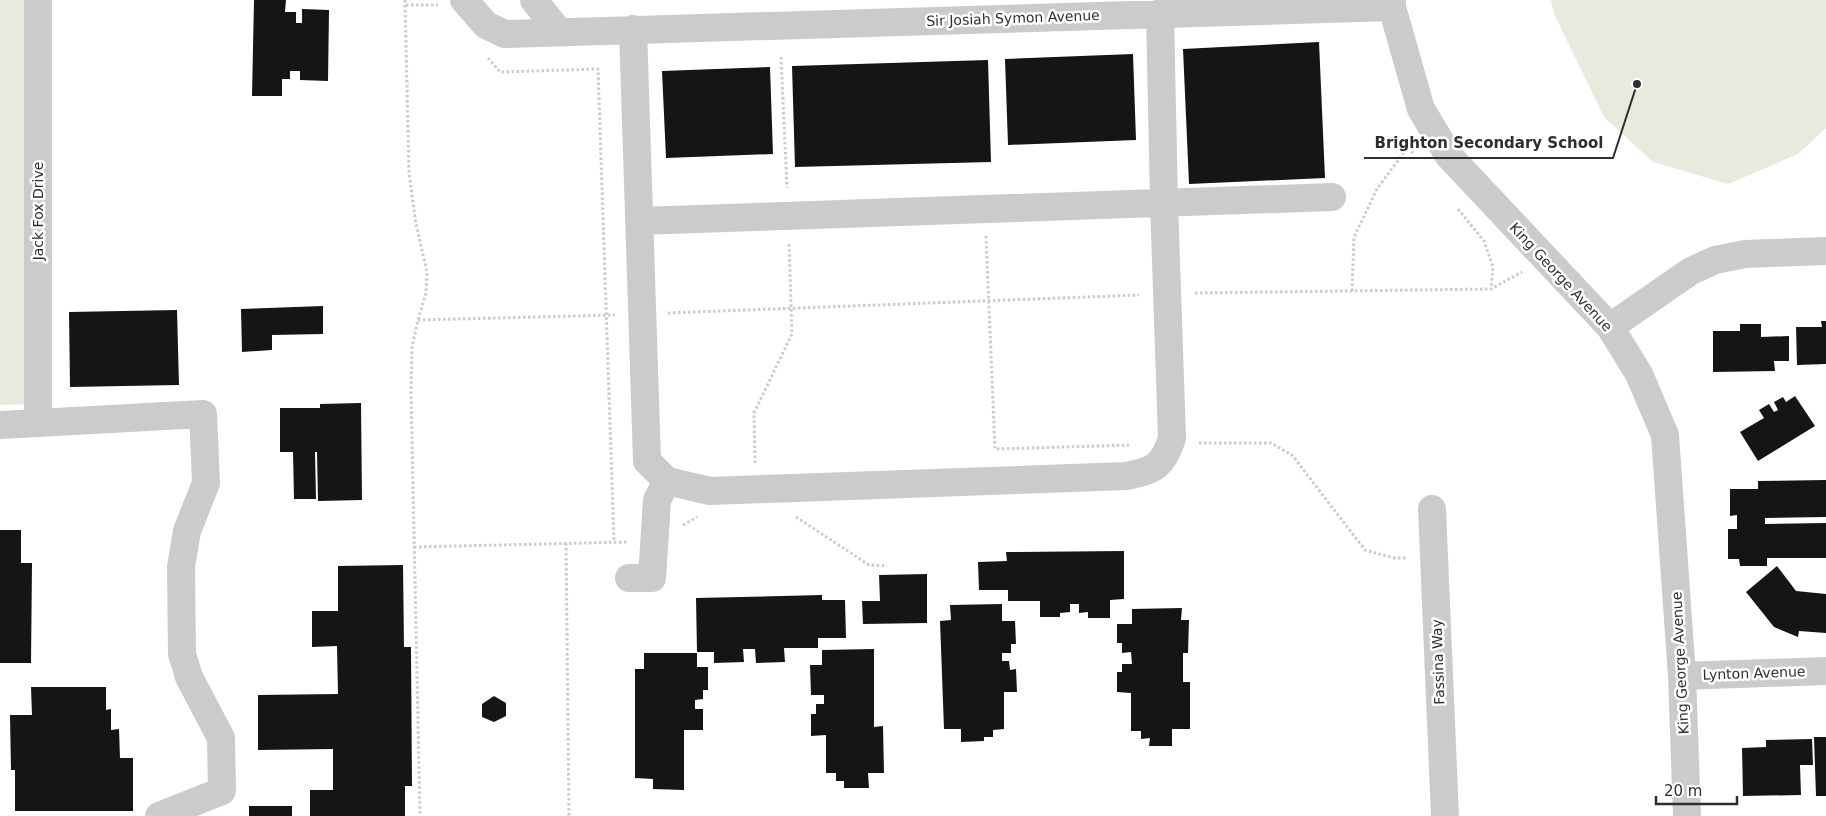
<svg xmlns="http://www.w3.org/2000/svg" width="1826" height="816" viewBox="0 0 1826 816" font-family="'DejaVu Sans',sans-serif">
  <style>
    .green { fill: #e7eadd }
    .building { fill: #151515 }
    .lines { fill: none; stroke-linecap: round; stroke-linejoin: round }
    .path { stroke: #cbcbcb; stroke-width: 3; stroke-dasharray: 2.5 2.5; stroke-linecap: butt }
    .minor { stroke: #cbcbcb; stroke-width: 28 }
    .labels { text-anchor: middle; stroke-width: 5; stroke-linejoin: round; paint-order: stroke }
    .street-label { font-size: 14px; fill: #2e2e2e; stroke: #fff }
    .leader { fill: none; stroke: #2e2e2e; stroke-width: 2 }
    .callout-dot { fill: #2e2e2e; stroke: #fff; stroke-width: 2 }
    .callout-label { font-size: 15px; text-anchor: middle; font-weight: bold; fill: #2e2e2e; stroke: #fff; stroke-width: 5; stroke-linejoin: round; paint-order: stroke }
  </style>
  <rect width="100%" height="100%" fill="#fff"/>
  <path class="green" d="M0 0H28L33 404 0 405Z
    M1551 0H1826V128L1798 154 1728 184 1653 162 1604 117 1554 14Z"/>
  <path class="building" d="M254 0H286L285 12H296V23H302V9L329 10 328 81 300 80V71H290V79H282V96H252Z
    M1319 42 1325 178 1189 184 1183 49Z
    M1133 54 1136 140 1008 145 1005 59Z
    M988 60 991 162 795 167 792 66Z
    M770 67 773 154 666 158 662 71Z
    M323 306V334L272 335V350L242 352 241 309Z
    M177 310 179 385 70 387 69 312Z
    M1821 321H1826V364L1797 365 1796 327H1822Z
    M1740 324H1761V337L1789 336V361H1774L1775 371 1713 372V331H1740Z
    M1795 396 1815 426 1758 461 1740 432 1764 418 1759 410 1769 404 1774 412 1778 410 1774 402 1783 397 1786 402Z
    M361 403 362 500 318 501 317 452H315L316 499H294L293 452H280V408H320V404Z
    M1826 480V517L1765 518V524L1826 523V558H1767V566H1740L1739 559H1728V529H1737V515L1730 516V489H1758V481Z
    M0 530H21V563H32L31 663H0Z
    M1124 551V599L1110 600V618H1088V612L1079 613V604H1070V612L1060 613V617H1040V601H1008V590H979L978 562 1007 561 1006 552Z
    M403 565 404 647H411L412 786H405V816H310V790H333V749L258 750V695L338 694 337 646 312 647V611H338V566Z
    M1777 566 1796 591 1826 594V633L1799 631 1798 637 1774 627 1746 592Z
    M927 574V623L863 624 862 601H880L879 575Z
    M822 595V600H845L846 638H818V648H784L785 662 756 663 755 649H743L744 662 714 663V652H697L696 598Z
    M1002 604V621H1015L1016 644H1011V653H1002V661H1009L1010 670 1016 669 1017 692H1004V729L993 730V737H984V741L961 742V729H944L940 621 951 620 950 605Z
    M1182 608 1181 620H1189L1188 653H1183V682H1190V729H1172V746H1149L1150 738 1141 739V731H1131V693L1117 692V672H1122V664H1132L1131 652 1122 653V643H1117V624H1132V609Z
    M874 649V727L883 726 884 773H868L869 788H844V781H836V773H826V735L811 736V714H816V704H824V695H811L810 665H822V650Z
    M644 653H697V667H708V690H703V699L695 700V709H703V730H684V790L653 789V779L635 778V669H644Z
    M31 687H106V710L111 709V730L119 729 120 758H133V811H15V770H11L10 715H32Z
    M494 696 506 703V716L494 722 482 717V704Z
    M1814 737H1826V796H1816Z
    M1812 739 1813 765H1800L1801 795 1743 796 1742 748 1766 747V740Z
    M249 806H292V816H249Z"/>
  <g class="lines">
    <path class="path" d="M405 0 409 173 416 224 427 272 426 293 418 320 412 347 411 392 420 816
      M406 5H438
      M781 57 787 188
      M488 58 500 72 598 69 614 542
      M1458 209 1484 241 1493 267 1491 289
      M986 236 995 449 1132 445
      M1352 291 1354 237 1377 189 1408 147 1413 153
      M1195 293 1491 289 1522 272
      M668 313 1139 295
      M418 320 615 315
      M1199 443H1271L1292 455 1365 550 1394 558H1406
      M755 463 754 413 792 334 789 243
      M796 517 869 565 887 566
      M683 525 697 517
      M566 543 569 816
      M414 547 628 542"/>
    <path class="minor" d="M464 0 486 25 505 34 1392 7
      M534 0 559 32
      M1392 0V7L1421 109 1449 156 1610 327 1639 374 1665 435 1682 676 1687 816
      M633 29 647 461 667 481 710 491 1126 476C1154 471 1163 466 1172 438L1164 202 1160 13
      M639 221 1332 197
      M1610 327 1691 271 1715 260 1745 254 1826 251
      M38 422V0
      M0 425 203 414 206 483 187 531 181 567 182 654 189 677 221 738 222 791 159 816
      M1432 509 1445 816
      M629 578H652L657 500 667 481
      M1682 676 1826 671"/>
  </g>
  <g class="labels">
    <g class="street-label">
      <text transform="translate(1013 18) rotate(-2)" y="5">Sir Josiah Symon Avenue</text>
      <text transform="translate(38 211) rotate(-90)" y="5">Jack Fox Drive</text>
      <text transform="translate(1561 277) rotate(47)" y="5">King George Avenue</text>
      <text transform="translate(1438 662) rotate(-92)" y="5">Fassina Way</text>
      <text transform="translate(1680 663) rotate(-93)" y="5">King George Avenue</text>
      <text transform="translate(1754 673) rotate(-2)" y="5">Lynton Avenue</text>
    </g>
  </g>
  <path class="leader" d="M1637 84L1613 158H1364"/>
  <circle class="callout-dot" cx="1637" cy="84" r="5"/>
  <g class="callout-label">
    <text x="1489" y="148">Brighton Secondary School</text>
  </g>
  <path d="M1656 796v8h81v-8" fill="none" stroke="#2e2e2e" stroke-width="2.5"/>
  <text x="1664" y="796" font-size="15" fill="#2e2e2e" stroke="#ffffff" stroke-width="4" paint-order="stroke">20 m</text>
</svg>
